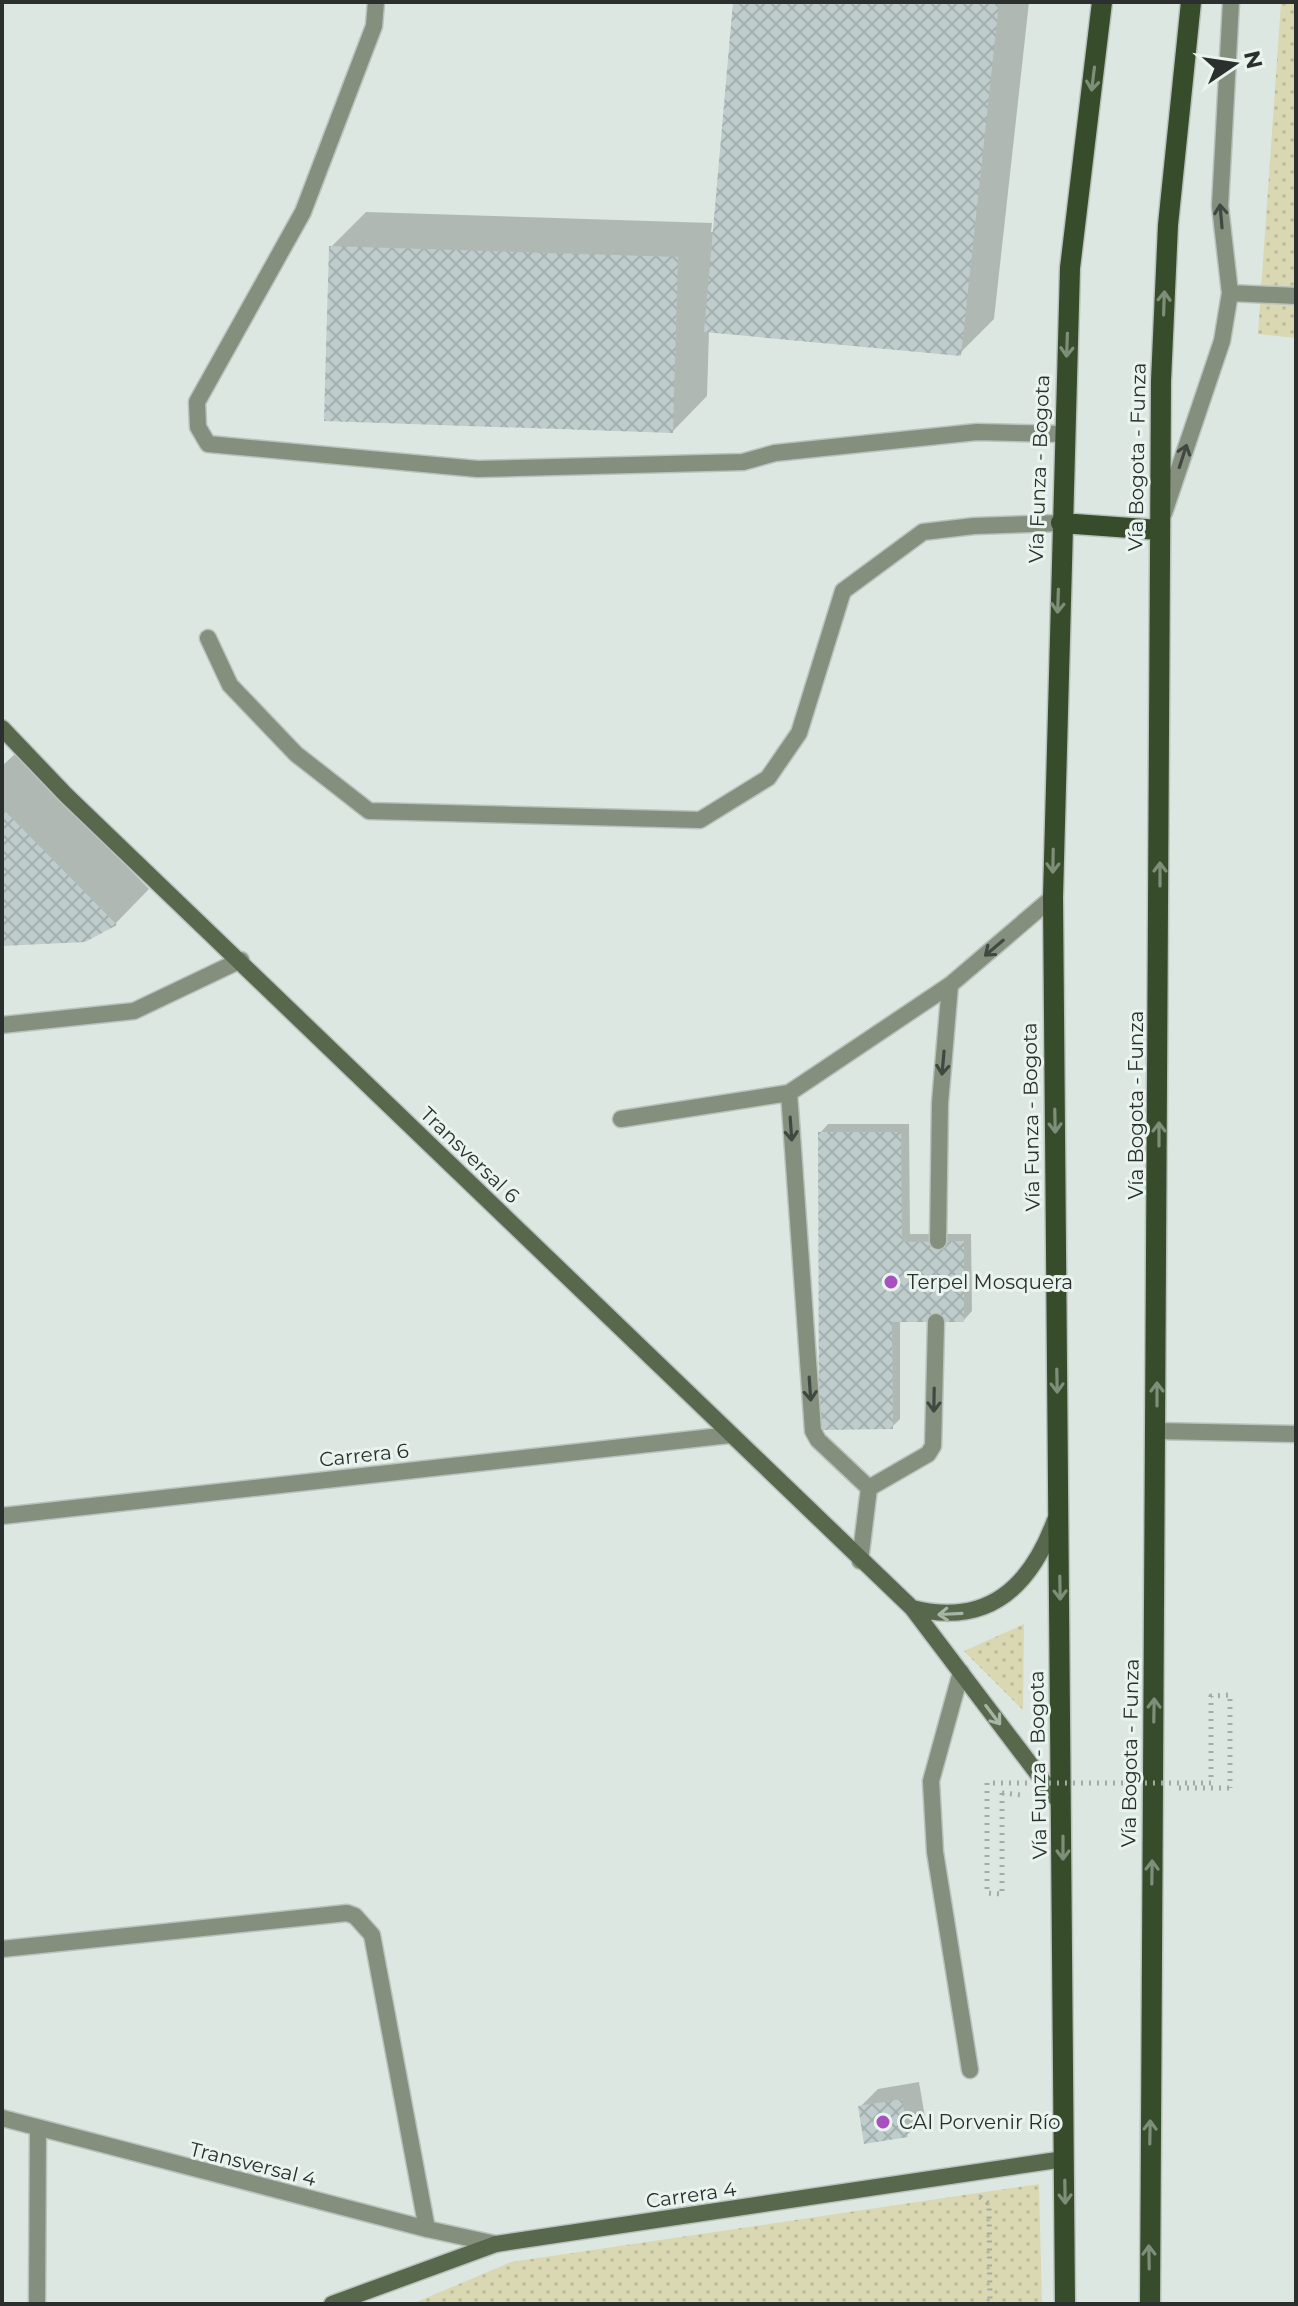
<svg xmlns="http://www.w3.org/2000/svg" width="1298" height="2306" viewBox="0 0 1298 2306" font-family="Montserrat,sans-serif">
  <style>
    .grass { fill: url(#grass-dots) }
    .shadow { fill: #0003 }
    .building { fill: url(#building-cross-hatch) }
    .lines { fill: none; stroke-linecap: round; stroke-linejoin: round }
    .lane-casing { stroke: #b9c2bd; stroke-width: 19 }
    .street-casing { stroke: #b9c2bd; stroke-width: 19 }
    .secondary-casing { stroke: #b9c2bd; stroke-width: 19 }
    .primary-casing { stroke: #b9c2bd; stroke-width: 23 }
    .path { stroke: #a2aba6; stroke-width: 5; stroke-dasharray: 2 6; stroke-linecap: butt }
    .lane { stroke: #84907d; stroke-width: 16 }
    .street { stroke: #84907d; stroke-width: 16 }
    .secondary { stroke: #57684d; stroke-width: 16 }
    .primary { stroke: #374c2b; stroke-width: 20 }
    .path-bridge { stroke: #a2aba6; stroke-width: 5; stroke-dasharray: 2 6; stroke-linecap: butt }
    .oneway { stroke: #7e8f79 }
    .oneway2 { stroke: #414842 }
    .oneway3 { stroke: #a7b5a6 }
    .poi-dot { fill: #a851be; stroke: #e9f4ef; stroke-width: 3 }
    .labels { text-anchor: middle; stroke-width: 6; stroke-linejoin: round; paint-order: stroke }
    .street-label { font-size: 20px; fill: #2b302e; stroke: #e9f4ef }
    .poi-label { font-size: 20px; fill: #2b302e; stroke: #e9f4ef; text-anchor: start }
  </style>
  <defs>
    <pattern id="grass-dots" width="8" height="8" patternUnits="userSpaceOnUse" patternTransform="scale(2)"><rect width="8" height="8" fill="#dad8b2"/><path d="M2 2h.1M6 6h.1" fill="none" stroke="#bbba99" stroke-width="1.8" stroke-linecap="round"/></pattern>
    <pattern id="building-cross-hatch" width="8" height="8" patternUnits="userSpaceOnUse" patternTransform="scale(2)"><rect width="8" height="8" fill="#bfcccc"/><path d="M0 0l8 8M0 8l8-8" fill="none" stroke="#a4b0b0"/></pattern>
  </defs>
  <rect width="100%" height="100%" fill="#dce7e1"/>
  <path class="grass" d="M1281 2H1296V338L1258 334Z
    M1024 1624 1023 1710 964 1651Z
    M1039 2184 1042 2304H412L511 2262Z"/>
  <path class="shadow" d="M735 2H1029L994 319 960 353 709 331 707 396 673 431 331 247 366 212 712 223 711 232H715Z
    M16 753 149 889 115 924 2 944V766Z
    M828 1124H909L910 1234H971L972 1311 964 1320H900V1419L892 1427 820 1133Z
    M919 2082 925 2117 907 2135 860 2107 878 2089Z"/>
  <path class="building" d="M733 2H999L961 356 704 332Z
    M329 246 678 257 673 433 324 421Z
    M2 808 117 925 85 942 2 946Z
    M818 1132H901L902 1242 964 1241V1322H892L893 1429 819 1430Z
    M902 2099 908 2137 864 2144 858 2106Z"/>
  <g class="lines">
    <defs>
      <path id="lane" d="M376 2 374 26 303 212 197 402 198 427 208 444 478 469 743 462 775 453 977 432 1064 434
        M1230 293 1296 296
        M1164 513 1222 341 1230 293 1220 206 1231 2
        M208 638 230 685 296 754 369 811 700 820 768 778 799 733 843 591 923 532 974 526 1061 523
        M2 1025 134 1011 241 960
        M621 1119 789 1093
        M938 1241 940 1103 950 985
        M1157 1431 1296 1434
        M869 1488 928 1454 933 1446 936 1322
        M860 1561 869 1488 818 1440 813 1431 789 1093 950 985 1053 897
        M961 1672 931 1781 935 1852 970 2070
        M2 1949 347 1913 355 1916 372 1935 427 2229"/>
      <path id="street" d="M2 1516 730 1435
        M2 2118 427 2229 496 2244
        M37 2304 38 2129"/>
      <path id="secondary" d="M2 728 66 795 912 1608 1062 1806
        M912 1608C987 1627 1030 1588 1055 1520
        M332 2304 496 2244 1064 2159"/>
      <path id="primary" d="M1061 523 1159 530
        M1065 2304 1053 897 1070 268 1102 2
        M1150 2304 1161 381 1168 225 1191 2"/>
    </defs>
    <use href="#lane" class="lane-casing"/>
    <use href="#street" class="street-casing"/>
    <use href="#secondary" class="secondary-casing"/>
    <use href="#primary" class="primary-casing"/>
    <path class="path" d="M1179 1788H1230
      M1002 1793 1021 1795
      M980 2197 989 2204 990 2304"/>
    <use href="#lane" class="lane"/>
    <use href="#street" class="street"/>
    <use href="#secondary" class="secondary"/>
    <use href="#primary" class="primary"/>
    <path class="path-bridge" d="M1002 1793V1894L987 1893V1783H1211V1696L1230 1695V1788"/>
  </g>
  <defs><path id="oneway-shaft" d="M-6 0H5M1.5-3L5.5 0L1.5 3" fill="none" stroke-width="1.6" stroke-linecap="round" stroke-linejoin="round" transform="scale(2)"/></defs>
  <g class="oneway">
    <use href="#oneway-shaft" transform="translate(1093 79) rotate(97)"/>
    <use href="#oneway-shaft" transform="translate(1164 303) rotate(-88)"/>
    <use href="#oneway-shaft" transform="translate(1067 345) rotate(92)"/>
    <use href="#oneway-shaft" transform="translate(1058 601) rotate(92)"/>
    <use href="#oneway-shaft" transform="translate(1053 861) rotate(91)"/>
    <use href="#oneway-shaft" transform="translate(1160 874) rotate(-90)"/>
    <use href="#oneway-shaft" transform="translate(1055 1121) rotate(89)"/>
    <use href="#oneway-shaft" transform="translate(1159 1134) rotate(-90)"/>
    <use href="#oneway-shaft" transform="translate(1057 1381) rotate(89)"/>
    <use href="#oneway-shaft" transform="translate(1157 1394) rotate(-90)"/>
    <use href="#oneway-shaft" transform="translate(1060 1588) rotate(89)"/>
    <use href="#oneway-shaft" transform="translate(1154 1710) rotate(-89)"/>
    <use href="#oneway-shaft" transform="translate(1063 1848) rotate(90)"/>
    <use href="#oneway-shaft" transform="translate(1152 1872) rotate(-89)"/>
    <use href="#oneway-shaft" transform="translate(1150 2132) rotate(-89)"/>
    <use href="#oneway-shaft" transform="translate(1065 2192) rotate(89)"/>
    <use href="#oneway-shaft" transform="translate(1149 2257) rotate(-91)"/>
  </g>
  <g class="oneway2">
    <use href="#oneway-shaft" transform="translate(1221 216) rotate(-95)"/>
    <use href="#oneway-shaft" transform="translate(1183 456) rotate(-72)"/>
    <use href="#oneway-shaft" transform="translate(994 948) rotate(140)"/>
    <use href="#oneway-shaft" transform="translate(943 1063) rotate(95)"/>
    <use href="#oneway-shaft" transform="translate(791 1129) rotate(86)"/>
    <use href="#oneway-shaft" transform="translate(810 1389) rotate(86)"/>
    <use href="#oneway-shaft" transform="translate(934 1400) rotate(91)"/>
  </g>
  <g class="oneway3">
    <use href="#oneway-shaft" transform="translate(950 1614) rotate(177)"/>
    <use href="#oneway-shaft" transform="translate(993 1715) rotate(53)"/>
  </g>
  <g class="poi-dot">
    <circle cx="891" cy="1282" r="8"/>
    <circle cx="883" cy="2122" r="8"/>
  </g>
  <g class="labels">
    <g class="street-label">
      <text transform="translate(1137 457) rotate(-89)" y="7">Vía Bogota - Funza</text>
      <text transform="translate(1039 469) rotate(-88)" y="7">Vía Funza - Bogota</text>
      <text transform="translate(1136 1105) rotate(-90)" y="7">Vía Bogota - Funza</text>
      <text transform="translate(1031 1117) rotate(-91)" y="7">Vía Funza - Bogota</text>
      <text transform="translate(470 1155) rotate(44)" y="7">Transversal 6</text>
      <text transform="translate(364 1455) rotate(-6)" y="7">Carrera 6</text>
      <text transform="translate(1130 1753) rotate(-89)" y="7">Vía Bogota - Funza</text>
      <text transform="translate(1038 1765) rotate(-91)" y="7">Vía Funza - Bogota</text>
      <text transform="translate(253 2164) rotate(14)" y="7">Transversal 4</text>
      <text transform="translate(691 2195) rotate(-8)" y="7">Carrera 4</text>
    </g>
    <g class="poi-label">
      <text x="907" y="1289">Terpel Mosquera</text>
      <text x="899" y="2129">CAI Porvenir Río</text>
    </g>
  </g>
  <rect width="1298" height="2306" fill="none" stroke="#2b302e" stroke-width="8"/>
  <g transform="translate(1234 64) rotate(77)" stroke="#e9f4ef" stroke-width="6" paint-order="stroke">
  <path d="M0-6L14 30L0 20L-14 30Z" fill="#2b302e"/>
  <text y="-12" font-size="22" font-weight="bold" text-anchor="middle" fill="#2b302e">N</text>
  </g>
</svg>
